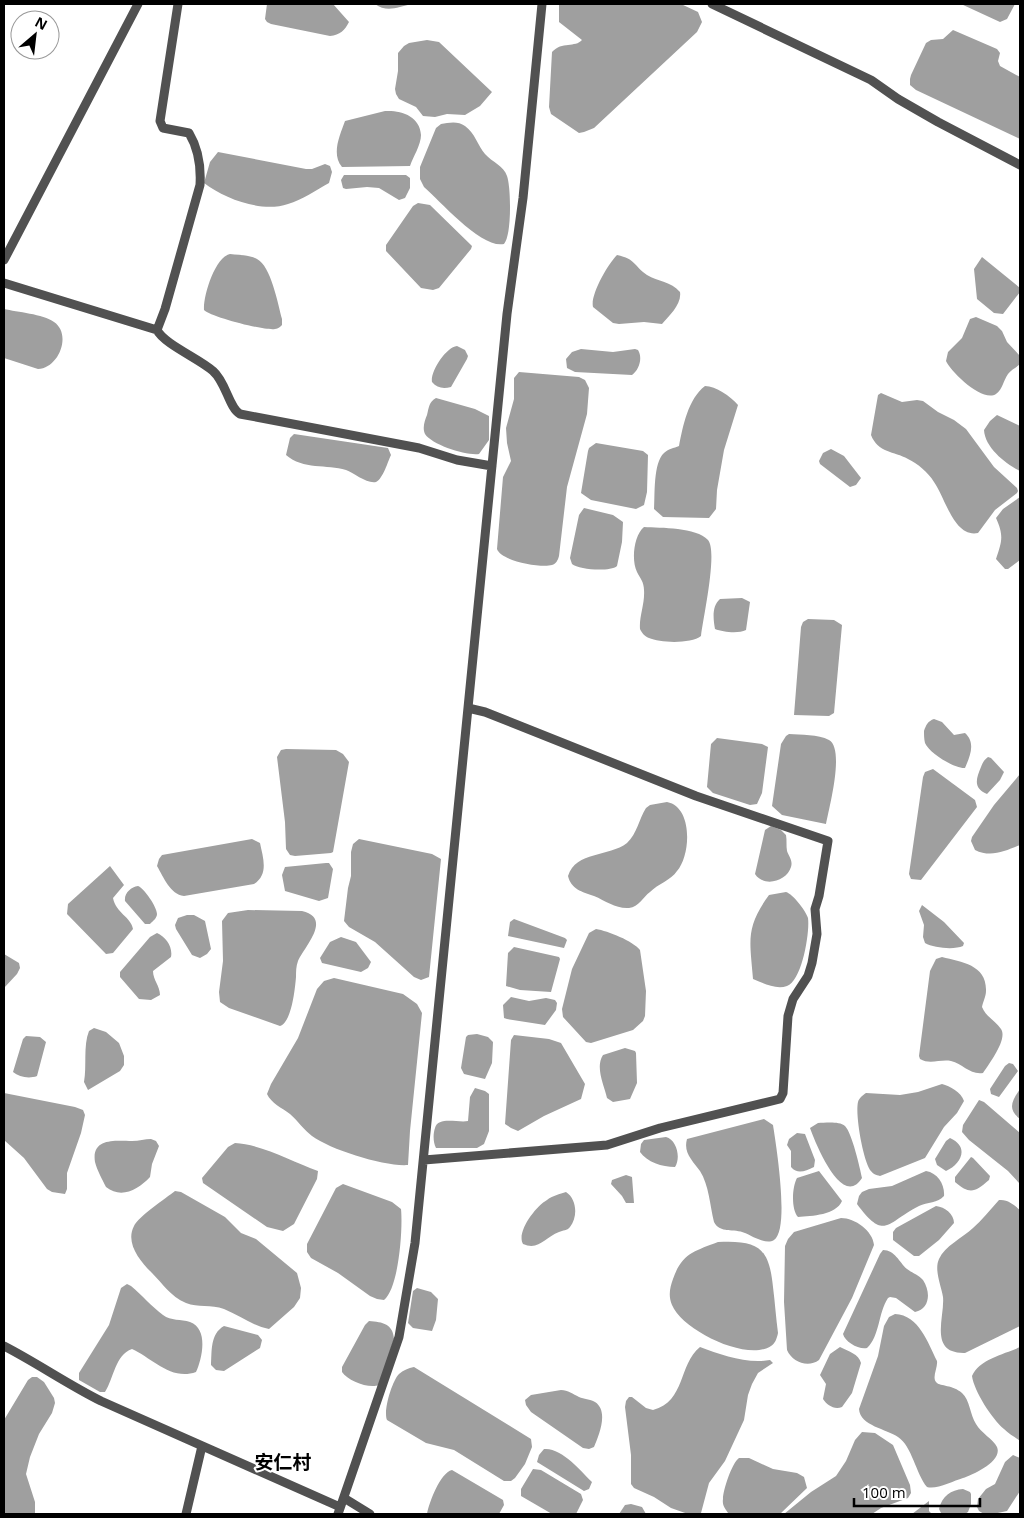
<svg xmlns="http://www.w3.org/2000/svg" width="1024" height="1518" viewBox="0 0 1024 1518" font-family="'Open Sans','Noto Sans SC',sans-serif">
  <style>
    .water { fill: #9f9f9f }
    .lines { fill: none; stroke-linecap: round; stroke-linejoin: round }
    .minor { stroke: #515151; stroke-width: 9 }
    .labels { text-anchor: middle; stroke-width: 4; stroke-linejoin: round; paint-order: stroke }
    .quarter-label { font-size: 19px; font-weight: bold; fill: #000; stroke: #fff }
  </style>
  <rect width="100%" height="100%" fill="#fff"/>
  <path class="water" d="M267 4H333L349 22C345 30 340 35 330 36L271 24 267 22 265 19Z
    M375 4H412C398 7 387 13 375 4Z
    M559 4H681L698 12 702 22 697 32 594 128 584 132 579 133 551 114 549 107 552 52C562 41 575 48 582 40L559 22Z
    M961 4H1015L1007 19 1000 22Z
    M953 30 997 49 1000 53 998 61 1000 66 1020 77V139L916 90 910 85V79L911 75 926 43 931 40 943 39Z
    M427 40 439 42 492 92 480 106 465 115 447 114 435 117 423 116 416 107 399 99 396 94 395 89 398 71V53L404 46 409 43Z
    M385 111C401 110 420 116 421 135 421 145 413 157 410 166L342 167C331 154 340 135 345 121Z
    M447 123C453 122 460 122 465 126 475 133 478 146 485 154 492 162 504 166 507 176 511 187 512 235 504 244 482 249 441 202 424 187L420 179V167L436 128 441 124Z
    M218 152 306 169H312L325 164 330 166 332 172 329 183C316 190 302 200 288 204 262 213 225 199 204 183L210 162Z
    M344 175H406L410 178V188L405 198 399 200 379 188 367 187 346 189 343 188 341 180Z
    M418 203 430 205 472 246 471 249 439 288 433 290 421 288 386 251V245L413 206Z
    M230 254C239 255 250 255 257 259 271 266 278 304 282 319V325C279 328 279 328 275 329 265 331 211 317 204 310 203 296 215 257 230 254Z
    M617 255C636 259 634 266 647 275 658 282 671 281 680 292 682 304 669 316 662 324L644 322 619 324 613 323 593 307C590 295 608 264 617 255Z
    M982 257 1020 288V292L1003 314 994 313 977 299 974 269Z
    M4 309C17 312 43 314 54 322 72 334 59 368 38 369L4 358Z
    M976 317 997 326 1002 331 1007 342 1020 356V364C1017 367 1011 370 1008 374 1003 381 1003 389 996 394 983 403 951 372 946 361L948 352 962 338 970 319Z
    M457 346 465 350 468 356 467 359 451 387C443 389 437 388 432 382 430 372 446 347 457 346Z
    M581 349 613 352 635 349 638 350C643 358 639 370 632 375L575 372 567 368 566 359 572 352Z
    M519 372 579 377 585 380 589 388 587 414 567 487 559 556C558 560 556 564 552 565 540 568 501 561 497 549L503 477 511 461 507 443 506 428 514 399V378Z
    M705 386C716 386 730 396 738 405L724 450 717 490 716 509 709 518 663 517 654 509C655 495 653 463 664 453 668 449 674 448 679 446 683 426 688 399 705 386Z
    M881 393 902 402 917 400 923 401 938 412 954 420 966 429 994 467 1017 488 1018 491 1017 493 995 510 978 533C954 538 945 497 934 482 928 472 918 464 908 459 894 451 878 453 871 435L878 395Z
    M436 398 475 409 489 416V440L479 454C467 456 432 445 425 434 422 428 425 420 427 415 429 407 429 402 436 398Z
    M997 415 1020 426V471C1006 464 985 448 984 430L990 421Z
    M294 434 388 448 391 455C388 461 383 479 376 482 367 484 354 473 346 470 327 464 303 470 286 455L290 438Z
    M596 443 643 451 648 455 647 492 644 505 636 509 591 500 581 493 588 451 589 448Z
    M831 449 844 456 861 478 856 485 850 487 820 464 819 461 823 453Z
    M1020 497V560L1008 569H1005L996 559C1002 541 1004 536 996 518L1003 509Z
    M584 508 613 515 623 522 622 542 617 566C610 572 579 570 572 564L570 558 579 515Z
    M644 527C661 528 696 527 708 540 718 551 703 619 701 636 691 644 660 643 649 638 644 636 642 633 640 629 639 616 645 604 644 590 644 582 640 578 637 572 631 560 634 535 644 527Z
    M742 598 750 602 746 630C738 634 723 632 715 629 713 618 712 606 720 599Z
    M808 619 834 620 842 625 834 713 829 716 794 715 801 627 803 622Z
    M934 719 942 722 954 735 965 733C976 743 970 756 965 768 955 769 929 753 925 743 924 739 924 735 924 731 926 725 928 721 934 719Z
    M789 734C801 735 818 734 829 740 845 749 829 808 826 824L782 815 772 806 781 744 786 736Z
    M717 738 762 744 768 747 762 793 757 804 750 805 713 793 707 787 711 744Z
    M286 749 336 750 343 754 349 762 333 852 331 853 295 856 290 855 286 849 285 822 277 757 281 750Z
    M988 757 991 758 1004 772 1000 780 987 794C973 788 976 779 981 767 983 762 984 760 988 757Z
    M933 769 975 800 977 807 921 880 911 879 909 874 923 777 925 772Z
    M1020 774V845C1005 851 991 858 975 850L971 841 972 837 994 805Z
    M667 802C693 807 691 855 677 871 671 880 658 884 650 892 643 897 639 907 629 908 616 909 606 901 594 896 582 892 571 889 568 876 576 851 609 857 627 843 637 834 639 819 646 808L650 805Z
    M771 826 781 830 786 835C787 840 786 846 787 851 789 857 793 860 791 867 787 881 764 888 755 874L765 830Z
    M252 839 260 843C263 858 269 874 254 884L184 896C170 894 164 878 157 866L159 859 162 855Z
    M359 839 432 854 441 859 429 977 421 980 414 977 375 942 349 927 344 921 348 888 351 876V852L353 844Z
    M326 863H329L333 869 328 898 319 901 285 891 282 875 285 867Z
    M110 866 124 885 113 898C116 913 131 917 133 929L113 953 106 954 67 914 68 904Z
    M138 886C144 888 157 907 157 914 157 918 153 921 150 924H145L125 901C124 893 131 887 138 886Z
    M786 892C793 894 806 911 808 918 810 932 802 981 787 986 776 990 763 983 753 979 750 941 745 928 769 895Z
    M922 905 944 922 964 943 963 946C954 950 934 948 925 943L923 937 924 925 919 911Z
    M248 910 302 911C333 918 304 947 298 961 296 966 296 972 296 977 295 988 292 1022 280 1026L229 1008 220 1002 219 992 223 961 222 921 228 913Z
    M187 915H194L205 921 211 949 207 954 200 958 192 955 176 929 175 925 178 918Z
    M514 919 565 938 567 940 564 948 508 936 510 922Z
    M596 929C608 931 633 941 640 950L646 991 645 1016 643 1021 633 1030 591 1043 586 1042 563 1017 562 1009 572 969 589 933Z
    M157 933C166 937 173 947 171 957L153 971C153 980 160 986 160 995L151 1000 139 999 120 977V972L150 937Z
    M341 937 356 942 371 962 368 968 361 972 322 963 320 958 330 942Z
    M514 947 559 957 560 959 551 992 520 990 506 986 508 953Z
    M4 954 19 963 20 968 17 974 4 988Z
    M942 957C962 962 987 965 986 991 986 996 983 1002 982 1007 986 1017 995 1020 1001 1029 1008 1039 989 1064 983 1073 970 1075 963 1064 951 1061 940 1059 930 1065 920 1059L919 1056 930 971 936 959Z
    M334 978 403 994 417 1004 422 1013 410 1131 408 1165C386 1167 331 1150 312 1136 304 1130 298 1121 290 1114 282 1108 271 1103 267 1094L271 1084 298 1038 317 989 324 981Z
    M511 997 529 1001 546 998 555 1000 557 1003 556 1010 545 1025 507 1019 504 1018 503 1005Z
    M94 1028 106 1032 119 1043 124 1056V1065L120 1071 88 1090 84 1082C87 1066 83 1046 89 1031Z
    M477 1034 488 1037 493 1042 492 1063 485 1079 464 1074 461 1068 466 1037 468 1035Z
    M514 1035 549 1039 561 1043 585 1084 581 1099 544 1116 518 1131 511 1128 505 1124 511 1040Z
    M26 1036 40 1037 46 1042 37 1076C29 1079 19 1077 13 1072L23 1039Z
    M625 1048 635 1051 636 1053 637 1083 630 1099 613 1102 607 1098C604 1085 595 1067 603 1055Z
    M1009 1063 1013 1064 1018 1071 999 1097 991 1094 990 1089 1005 1066Z
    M942 1084C950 1086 961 1092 964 1101L957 1113 944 1127 925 1158 880 1176C876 1175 873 1174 870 1170 863 1159 855 1115 858 1102 859 1098 863 1095 866 1093L900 1095 918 1092Z
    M475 1088 485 1091 489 1094V1131L484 1144 477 1148H436C433 1142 433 1134 435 1128 438 1116 458 1123 468 1121L470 1097Z
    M1020 1089V1119C1007 1109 1012 1101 1020 1089Z
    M4 1093 75 1107 83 1110 85 1115 81 1133 67 1173V1189L65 1194 52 1192 47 1189 24 1158 4 1140Z
    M979 1100 984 1102 1020 1133V1184L1008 1171 969 1140 962 1132 963 1125Z
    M764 1119 773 1125C776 1144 790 1230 774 1240 766 1245 752 1236 745 1233 734 1228 720 1234 714 1222 710 1206 709 1185 700 1171 693 1161 683 1153 687 1139Z
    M818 1123C825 1123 839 1121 845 1126 852 1133 860 1168 862 1178 842 1210 815 1142 810 1128Z
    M797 1133 805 1134 815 1160 814 1167C805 1171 798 1175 791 1167V1151L787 1145 789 1139Z
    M666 1137C677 1140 681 1158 675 1167 662 1167 647 1162 640 1152L641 1144 644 1140Z
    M950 1138C970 1147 961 1164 946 1171L937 1165 935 1159 946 1141Z
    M151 1139 156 1141 159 1146 152 1164 150 1177C138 1190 121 1199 106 1187 102 1179 97 1170 95 1162 91 1137 117 1141 132 1141 139 1141 145 1139 151 1139Z
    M235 1143C261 1144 293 1162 318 1171L317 1179 294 1224 283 1231 267 1227 203 1183 202 1178 228 1147Z
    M971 1157 973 1158 990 1176 989 1180C975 1192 970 1195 955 1182V1177Z
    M819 1171 842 1201C836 1215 812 1216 798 1217 791 1209 792 1187 797 1178Z
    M926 1171C938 1173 945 1185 944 1196 938 1203 927 1202 919 1206 887 1222 885 1242 857 1204L859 1196 862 1192 869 1189 892 1186Z
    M626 1175 632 1177 634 1203H626L622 1196 611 1184 612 1180Z
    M343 1184 392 1202 401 1209C403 1228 399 1288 384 1300L377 1299 370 1296 338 1273 311 1258 307 1252V1244L336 1188Z
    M175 1191 181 1192 225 1217 241 1233 256 1239 297 1273 301 1288 300 1298 294 1307 269 1329C253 1326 239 1315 224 1309 211 1304 198 1308 186 1303 170 1296 163 1284 152 1273 140 1261 125 1243 134 1226 138 1217 166 1198 175 1191Z
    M566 1192C577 1199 578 1217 570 1227 567 1231 563 1230 559 1232 545 1237 539 1251 523 1244 516 1232 536 1206 547 1200 552 1196 560 1194 566 1192Z
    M999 1200C1008 1199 1014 1205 1020 1210V1326L965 1353C928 1354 945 1317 943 1297 941 1285 934 1270 939 1259 945 1246 962 1238 973 1228 982 1220 990 1210 999 1200Z
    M936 1206C945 1207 954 1214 954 1223L939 1240 919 1256H914L893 1240V1232L896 1228Z
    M841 1218C855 1218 873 1231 874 1245L852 1298 819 1360C808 1368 792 1362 787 1350L784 1302 785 1246 788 1239 794 1232Z
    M718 1242C759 1240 769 1248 773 1287 775 1303 776 1318 778 1333 777 1338 775 1344 771 1346 747 1362 682 1330 672 1305 668 1296 670 1287 673 1279 682 1253 695 1251 718 1242Z
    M883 1250C895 1250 899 1262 907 1269 912 1273 919 1275 923 1280 931 1292 930 1309 915 1312L896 1298 890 1297 888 1298C878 1313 880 1336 867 1348 859 1350 845 1342 843 1334L880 1254Z
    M127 1284 131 1286C142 1295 152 1307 163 1315 171 1321 181 1319 190 1322 209 1329 202 1359 196 1372 171 1381 152 1358 132 1349 115 1355 114 1378 105 1392H100L79 1380V1373L109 1325 121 1288Z
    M417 1288 431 1292 438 1299 436 1320 432 1331 413 1328 408 1323 413 1291Z
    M895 1314C919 1315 928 1343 937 1361 938 1368 931 1378 937 1383 940 1386 953 1385 962 1393 970 1400 970 1415 976 1424 981 1433 993 1439 997 1447 1003 1461 973 1475 963 1478 953 1481 936 1490 927 1487 916 1474 912 1446 898 1437 887 1429 860 1426 859 1409L878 1356 884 1326 889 1317Z
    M369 1321C383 1322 393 1324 394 1339L379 1385C369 1389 348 1381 342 1372V1367L365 1325Z
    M224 1326 258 1335 262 1340 260 1348 224 1371 216 1370 211 1365C212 1351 210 1334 224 1326Z
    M700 1347C721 1355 747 1364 770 1360L773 1363 758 1373 752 1384 748 1395 744 1420 725 1461 709 1483 701 1513 688 1514 671 1508 654 1497 634 1488 631 1484V1455L625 1407 626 1401 629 1397H632L646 1408 653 1410C686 1401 678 1365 700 1347Z
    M840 1347C848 1351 859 1354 861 1363L852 1393 842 1407C834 1410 827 1405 823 1399L826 1384 820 1375 821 1373 830 1354Z
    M1020 1347V1441C1015 1437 1009 1434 1004 1429 992 1419 974 1391 972 1376 979 1359 1005 1354 1020 1347Z
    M414 1367 531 1439 532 1447 525 1464 515 1478 511 1481H504L454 1450 426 1443 387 1420C383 1411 392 1381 399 1374 404 1370 408 1368 414 1367Z
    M32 1377H37L44 1382 54 1398 55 1403 52 1413 39 1434 30 1457 26 1474 35 1502V1514H4V1420L28 1380Z
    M561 1390C568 1390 573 1394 579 1397 584 1399 590 1399 595 1402 609 1411 599 1435 594 1447L589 1449 583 1448 531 1412 526 1405 525 1400 531 1395Z
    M862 1432 875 1433 893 1445 910 1485 911 1493 908 1498 881 1508 872 1514H784L811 1492 836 1476 846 1461 855 1440Z
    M544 1449C561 1447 581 1471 592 1482L589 1489 584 1491 537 1462 539 1455Z
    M1013 1455 1020 1458V1491L1007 1511 993 1514H984L979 1511 977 1507 978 1499 986 1489 995 1484 1005 1462Z
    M739 1458H749L773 1469 797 1473 804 1477 807 1488 780 1514H729C725 1509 722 1505 723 1499 723 1490 732 1463 739 1458Z
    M533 1469 541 1470 581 1494 583 1500 576 1514H552L521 1496V1489Z
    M452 1470 503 1500 504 1505 499 1514H427C429 1503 440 1473 452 1470Z
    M963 1489 970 1492 971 1494V1504L968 1512 965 1514 941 1513 939 1509C942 1496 951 1490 963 1489Z
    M929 1501V1511L932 1514H912Z
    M631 1504 642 1507 646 1514H619L625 1505Z"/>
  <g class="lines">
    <path class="minor" d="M712 4 871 80 898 99 938 122 1020 165
      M4 260 138 4
      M4 283 157 330C164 344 200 359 213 371 226 382 229 408 240 414L419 448 457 460 492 466
      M157 330 165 309 200 185C201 168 198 148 189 133L163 128 160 121 178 4
      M424 1160 607 1145 660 1128 780 1099 783 1093 788 1016 793 999 808 976 812 963 817 934 815 909 819 896 828 841 696 796 485 712 468 708
      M4 1346C37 1363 67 1384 101 1401L340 1507
      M344 1498 370 1514
      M186 1514 202 1446
      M338 1514 399 1337 415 1243 507 314 523 198 542 4"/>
  </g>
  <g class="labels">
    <g class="quarter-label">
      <text x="283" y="1469">安仁村</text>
    </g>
  </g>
  <rect width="1024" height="1518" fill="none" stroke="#000000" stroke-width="10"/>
  <g transform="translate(35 35) rotate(28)"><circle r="24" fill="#ffffff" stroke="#999999"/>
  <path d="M0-4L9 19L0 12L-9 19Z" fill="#000000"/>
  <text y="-8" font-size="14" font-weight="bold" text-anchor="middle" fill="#000000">N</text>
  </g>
  <path d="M854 1498v8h126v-8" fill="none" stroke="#000000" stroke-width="2.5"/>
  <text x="862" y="1498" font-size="15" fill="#000000" stroke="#ffffff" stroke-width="4" paint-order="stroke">100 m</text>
</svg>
